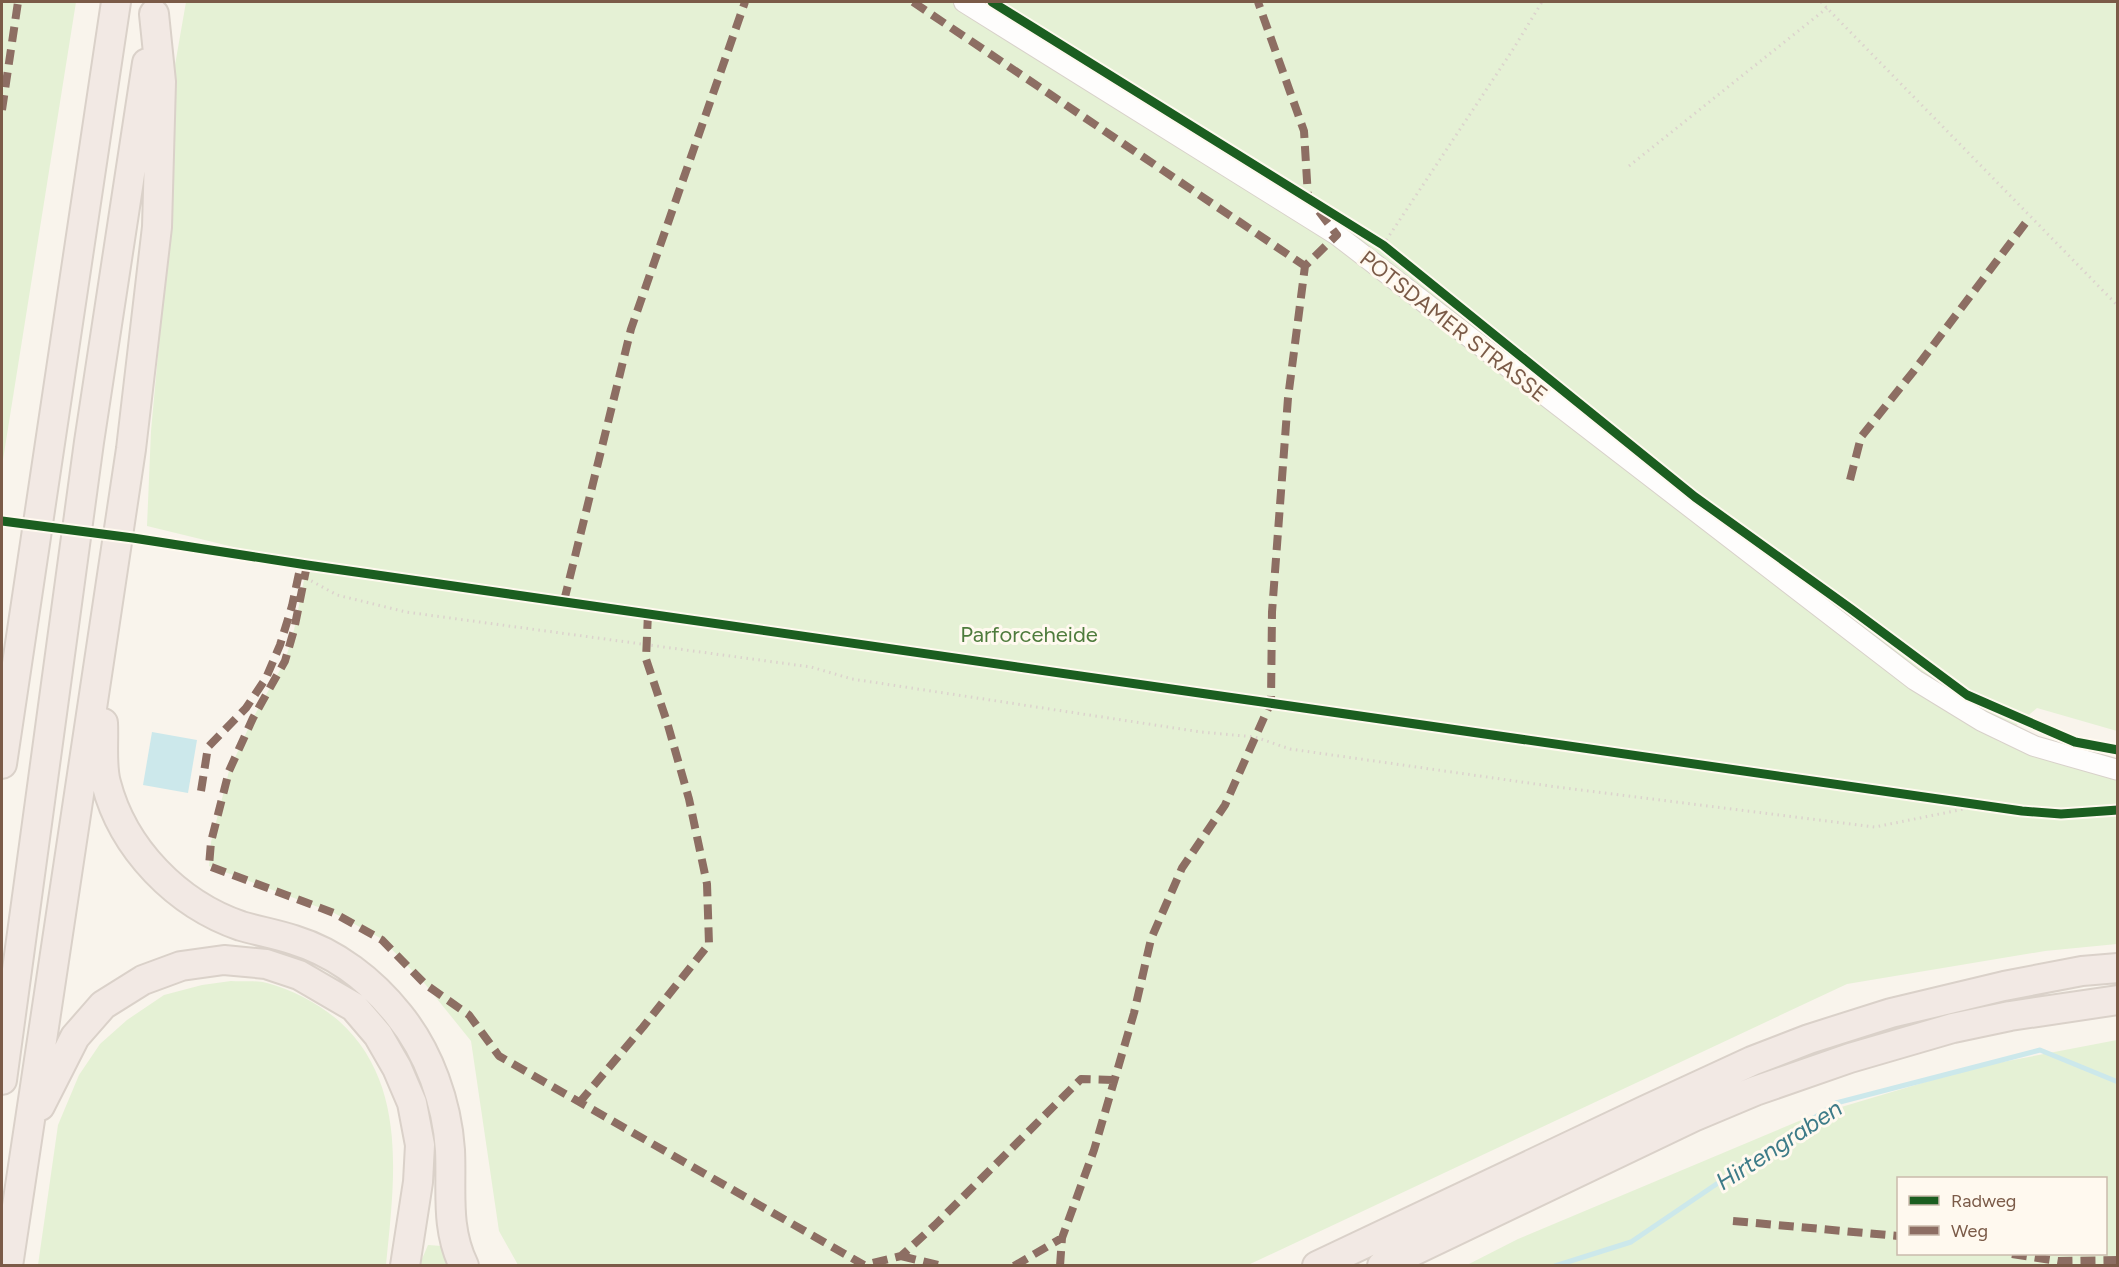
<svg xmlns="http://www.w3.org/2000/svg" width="2119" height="1267" viewBox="0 0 2119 1267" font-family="Figtree,sans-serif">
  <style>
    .green { fill: #e5f1d5; fill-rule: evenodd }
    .water { fill: #cce8eb }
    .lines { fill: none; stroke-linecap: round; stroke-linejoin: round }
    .stream { stroke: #cce8eb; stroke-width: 5 }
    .minor-casing { stroke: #d8d1ca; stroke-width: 22 }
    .highway-casing { stroke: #dad1c9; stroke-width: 32 }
    .path { stroke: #dcd3cd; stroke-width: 3; stroke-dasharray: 1.5 4.5; stroke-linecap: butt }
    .minor { stroke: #fefdfc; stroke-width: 20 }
    .highway { stroke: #f2e9e4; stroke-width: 28 }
    .quiet { stroke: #8d6e63; stroke-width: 8; stroke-dasharray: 15 8; stroke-linecap: butt }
    .cycleway-casing { stroke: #fff9ef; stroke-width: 13 }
    .cycleway { stroke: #1b5e20; stroke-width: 9 }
    .labels { text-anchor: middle; stroke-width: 6; stroke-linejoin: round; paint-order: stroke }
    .street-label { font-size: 22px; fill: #7b5b48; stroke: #fff9ef }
    .park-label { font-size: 22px; fill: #4e7b3c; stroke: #fff9ef }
    .water-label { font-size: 24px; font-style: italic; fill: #3d7b88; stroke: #fff9ef }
  </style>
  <rect width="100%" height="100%" fill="#f9f4ec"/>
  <path class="green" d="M2 2H76L2 466Z
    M186 2H2117V731L2037 708 1998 741 2117 781V944L2045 951 1847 984 1248 1265H518L499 1231 471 1041 425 984 382 939 334 913 209 866 211 842 229 771 253 718 285 661 294 630 307 565 147 526 151 431 174 180 175 65Z
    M231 981C242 982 256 980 267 983 293 990 319 1004 339 1021 409 1084 394 1182 386 1265H38L58 1125 79 1075 100 1044 127 1020 164 995 202 985Z
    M2117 1040V1265H1467L1518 1239 1811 1116 1976 1067ZM2106 1178V1254H1898V1178Z
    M428 1245 442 1246 449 1266H419Z"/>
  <path class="water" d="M152 732 197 740 188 793 143 785Z"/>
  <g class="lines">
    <path class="stream" d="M1555 1266 1631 1242 1836 1103 2040 1050 2118 1082"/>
    <defs>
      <path id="minor" d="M964 2 1337 235 1915 680 1982 721 2034 746 2118 770"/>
      <path id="highway" d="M103 723C104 742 101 765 106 783 123 849 177 904 241 926 258 931 276 934 294 940 336 953 372 981 399 1015 429 1052 447 1103 450 1150 452 1190 445 1227 464 1266
        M2 764 116 2
        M2 1080 89 442 147 63
        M40 1106 75 1037 103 1005 143 980 181 966 224 960 266 964 299 975 354 1007 378 1035 397 1068 412 1103 420 1145 418 1182 405 1266
        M8 1266 131 449 157 227 161 82 154 14
        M1317 1266 1646 1110 1752 1061 1809 1039 1891 1013 2004 986 2082 971 2118 968
        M1382 1266 1693 1117 1755 1091 1850 1058 1953 1028 2010 1016 2118 1000"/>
    </defs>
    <use href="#minor" class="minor-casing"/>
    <use href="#highway" class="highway-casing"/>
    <path class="path" d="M1821 2 2118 306
      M1629 166 1827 8
      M1383 245 1512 51 1542 2
      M306 578 337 595 406 612 811 667 852 679 1201 732 1255 737 1290 749 1557 787 1875 827 1984 805"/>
    <use href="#minor" class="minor"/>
    <use href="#highway" class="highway"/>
    <path class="quiet" d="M913 2 1305 266
      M2 110 18 2
      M1850 480 1861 437 1913 372 2030 217
      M307 565 294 630 285 661 253 718 229 771 211 842 209 866 334 913 382 940 425 984 469 1015 499 1056 864 1265 901 1256 935 1225 1081 1079 1113 1080
      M564 601 631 329 745 2
      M201 791 208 747 246 708 266 678 280 645 292 606 301 564
      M579 1103 643 1027 709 944 707 884 689 799 667 722 646 659 648 613
      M1733 1221 1898 1236
      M2012 1254 2058 1261 2118 1260
      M901 1256 942 1266
      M1014 1266 1062 1238
      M1060 1266 1062 1238 1094 1150 1134 1013 1151 939 1182 868 1225 805 1271 702 1272 612 1288 398 1305 266 1337 235 1308 197 1304 131 1258 2"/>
    <defs>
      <path id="cycleway" d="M992 2 1383 245 1695 497 1851 609 1967 695 2075 742 2118 750
        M2 521 133 538 307 565 2022 811 2061 814 2118 810"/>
    </defs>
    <use href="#cycleway" class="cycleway-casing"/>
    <use href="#cycleway" class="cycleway"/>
  </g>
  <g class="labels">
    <g class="street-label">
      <text transform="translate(1454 326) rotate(38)" y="8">POTSDAMER STRASSE</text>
    </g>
    <g class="park-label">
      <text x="1029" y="642">Parforceheide</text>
    </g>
    <g class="water-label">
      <text transform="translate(1779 1145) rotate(-33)" y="8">Hirtengraben</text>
    </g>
  </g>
  <rect width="2119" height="1267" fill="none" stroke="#7b5b48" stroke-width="6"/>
  <rect x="1897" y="1177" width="210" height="78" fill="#fff9ef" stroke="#cabaac" stroke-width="1.5"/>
  <rect x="1909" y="1196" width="30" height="9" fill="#1b5e20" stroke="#cabaac" stroke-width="1.5"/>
  <text x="1951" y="1207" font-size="18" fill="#7b5b48">Radweg</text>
  <rect x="1909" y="1226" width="30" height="9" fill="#8d6e63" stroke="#cabaac" stroke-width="1.5"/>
  <text x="1951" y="1237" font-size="18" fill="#7b5b48">Weg</text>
</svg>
